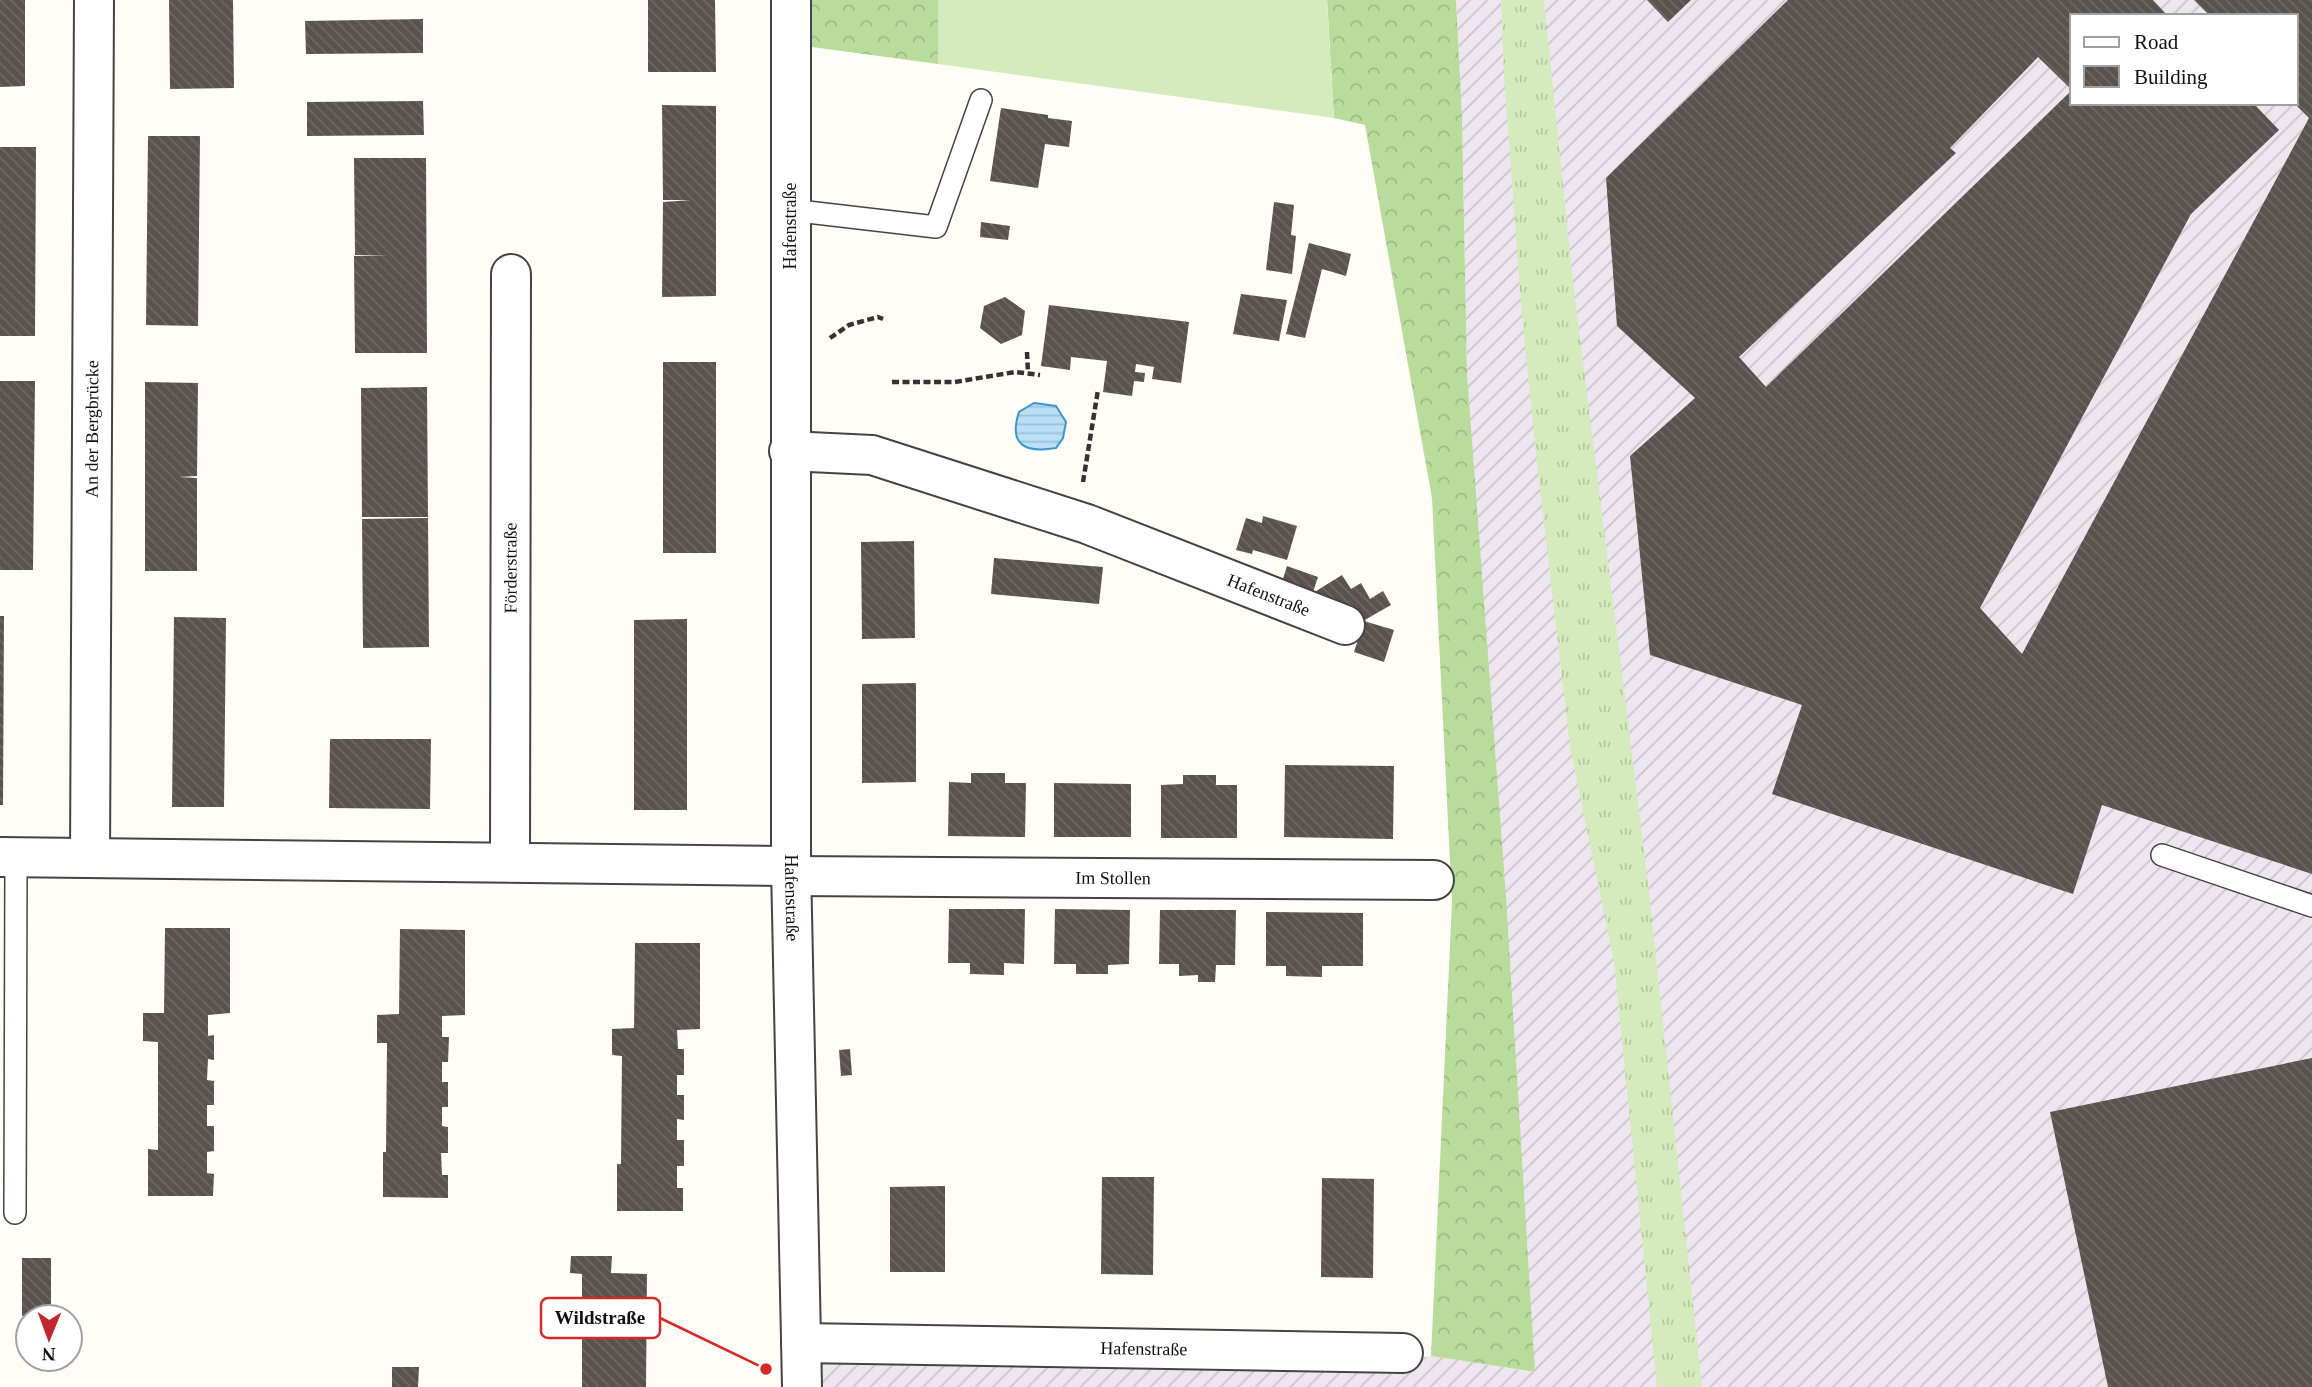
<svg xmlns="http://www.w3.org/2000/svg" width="2312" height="1387" viewBox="0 0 2312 1387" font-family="Georgia,serif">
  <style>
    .industrial { fill: url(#industrial-furrows); fill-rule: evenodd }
    .grass { fill: url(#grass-tufts) }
    .forest { fill: url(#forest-crowns) }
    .garden { fill: #d5ebbd }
    .water { fill: url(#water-rules); stroke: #3f96cf; stroke-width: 2 }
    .building { fill: url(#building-back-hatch); fill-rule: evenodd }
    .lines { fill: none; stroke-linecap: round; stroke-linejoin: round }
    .service-casing { stroke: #444; stroke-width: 24 }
    .minor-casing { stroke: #444; stroke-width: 42 }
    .tertiary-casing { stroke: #444; stroke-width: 42 }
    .path { stroke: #333; stroke-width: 4.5; stroke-dasharray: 7 3.5; stroke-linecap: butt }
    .service { stroke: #fff; stroke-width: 21 }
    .minor { stroke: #fff; stroke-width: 38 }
    .tertiary { stroke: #fff; stroke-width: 38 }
    .labels { text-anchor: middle; stroke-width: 7; stroke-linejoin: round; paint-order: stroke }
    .street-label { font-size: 18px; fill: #111; stroke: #fff }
    .leader { fill: none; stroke: #d62828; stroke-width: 2.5 }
    .callout-dot { fill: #d62828; stroke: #fff; stroke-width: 2.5 }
    .callout { fill: #fff; stroke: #d62828; stroke-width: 2.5 }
    .callout-label { font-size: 19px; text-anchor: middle; font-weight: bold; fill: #111 }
  </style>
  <defs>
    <pattern id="industrial-furrows" width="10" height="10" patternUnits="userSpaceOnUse" patternTransform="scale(1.75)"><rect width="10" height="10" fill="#eee6ef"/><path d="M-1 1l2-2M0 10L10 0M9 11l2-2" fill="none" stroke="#cbc4cc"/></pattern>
    <pattern id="grass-tufts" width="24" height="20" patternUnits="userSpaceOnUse" patternTransform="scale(1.75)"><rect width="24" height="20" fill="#d5ebbd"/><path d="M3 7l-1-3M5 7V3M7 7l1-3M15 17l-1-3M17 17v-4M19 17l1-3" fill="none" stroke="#b6c8a1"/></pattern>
    <pattern id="forest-crowns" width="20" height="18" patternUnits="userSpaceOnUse" patternTransform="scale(1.75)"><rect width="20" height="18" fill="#b9dc9c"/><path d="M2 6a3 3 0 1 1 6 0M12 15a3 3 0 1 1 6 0" fill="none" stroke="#9ebc85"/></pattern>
    <pattern id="water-rules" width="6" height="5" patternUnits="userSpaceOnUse" patternTransform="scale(1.75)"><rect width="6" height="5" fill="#b9e0f7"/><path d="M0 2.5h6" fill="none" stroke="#9ebfd3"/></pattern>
    <pattern id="building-back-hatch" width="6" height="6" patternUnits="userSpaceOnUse" patternTransform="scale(1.75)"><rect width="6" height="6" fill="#5a524d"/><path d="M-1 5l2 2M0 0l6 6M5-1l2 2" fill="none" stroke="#6d6662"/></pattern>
  </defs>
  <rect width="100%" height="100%" fill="#fffdf5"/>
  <path class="industrial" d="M1456 0H2312V1387H809L808 1346 1405 1361 1431 1356 1534 1372 1467 373 1462 115ZM2072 16H2296V103H2072Z"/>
  <path class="grass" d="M1501 0H1544L1572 273 1647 874 1702 1387H1657L1614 962 1570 747 1535 445 1521 304 1504 75Z"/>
  <path class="forest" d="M796 0H938V64L797 45Z
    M1327 0H1456L1462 115 1467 373 1506 897 1535 1372 1431 1356 1452 902 1432 498 1365 125 1334 118Z"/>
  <path class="garden" d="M938 0H1327L1334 118 938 64Z"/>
  <path class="water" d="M1034 403 1056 406 1066 422 1063 438 1056 448C1026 453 1008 446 1019 412Z"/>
  <path class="building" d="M0 0H25V86L0 87Z
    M169 0H233L234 88 170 89Z
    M648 0H715L716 72H648Z
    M1647 0H1691L1668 22Z
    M1788 0H2153L2168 16H2072V103H2253L2279 130 2191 214 1980 608 2022 654 2309 118 2296 105V16H2210L2194 0H2312V874L2102 805 2073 894 1772 794 1802 705 1650 655 1630 456 1695 398 1617 326 1606 178ZM2038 57 2072 90 1766 387 1739 357 1956 153 1950 148Z
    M423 19V53L306 54 305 21Z
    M423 101 424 135 307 136V102Z
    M662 105 716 106V296L662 297 663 202 691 200H663Z
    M1001 108 1048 115V118L1072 121 1069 147 1045 144 1038 188 990 181Z
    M148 136H200L198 326 146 325Z
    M0 147H36L35 336H0Z
    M354 158H426L427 353H355L354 256H389L355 255Z
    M1274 202 1294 205 1291 235 1296 236 1292 274 1266 270Z
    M981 222 1010 226 1008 240 980 237Z
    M1309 243 1351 254 1346 276 1322 269 1305 338 1286 334Z
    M1241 294 1287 300 1279 341 1233 334Z
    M1005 297 1025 311 1022 335 1001 344 980 328 984 306Z
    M1049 305 1189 322 1181 383 1152 379 1154 367 1136 364 1135 372 1145 373 1144 382 1134 381 1132 396 1103 392 1107 361 1071 357 1070 370 1041 366Z
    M663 362H716V553H663Z
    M0 381H35L33 570H0Z
    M145 382 198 383 197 476 179 477 197 478V571H145Z
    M427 387 428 517H362L361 388Z
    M1263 516 1297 526 1287 560 1253 550 1252 554 1236 550 1246 518 1262 523Z
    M428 518 429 647 363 648 362 519Z
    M914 541 915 638 862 639 861 542Z
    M994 558 1103 567 1099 604 991 594Z
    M1287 566 1318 577 1313 592 1282 582Z
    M1342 575 1351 589 1361 583 1370 599 1383 591 1391 605 1363 621 1356 607 1343 614 1334 599 1321 607 1313 593Z
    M0 616H4L3 805H0Z
    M174 617 226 618 224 807H172Z
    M687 619V810H634V620Z
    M1364 621 1394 630 1384 662 1354 652Z
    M916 683V782L862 783V684Z
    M330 739H431L430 809 329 808Z
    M1285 765 1394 766 1393 839 1284 837Z
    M971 773H1005V783H1026L1025 837 948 836 949 782 971 783Z
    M1183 775H1216V785H1237V838H1161V785L1183 784Z
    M1054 783 1131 784V837H1054Z
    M949 909H1025L1024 964 1004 963V975L970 974V963H948Z
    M1055 909 1130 910 1129 964 1108 965V974H1076V964H1054Z
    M1160 910H1236L1235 965H1216L1215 982H1198V975L1179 976V964H1159Z
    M1266 912 1363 913V966H1322V977L1286 976V966H1266Z
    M165 928H230V1013L208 1015V1036L214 1035V1060L208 1059 207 1080 214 1081V1105H207V1126H214V1151L207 1152V1173L214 1174 213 1196H148V1149L158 1150V1042L143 1041V1013H164Z
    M400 929 465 930V1015L442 1016V1037H449L448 1062H442V1082H448V1107H442V1126L448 1127V1153H441L442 1175H448V1198L383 1197V1152H386L387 1043H377V1015L399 1014Z
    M635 943H700V1029L677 1030 678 1049H684V1075H677V1095H684V1120L677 1119V1140H684V1166H677V1188H683V1211H617V1164H621L622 1056 612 1055V1029L634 1028Z
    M850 1049 852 1075 841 1076 839 1050Z
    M2312 1058V1387H2108L2050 1112Z
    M1102 1177H1154L1153 1275 1101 1274Z
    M1322 1178 1374 1179 1373 1278 1321 1277Z
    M945 1186V1272H890V1187Z
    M571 1256H612L611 1273 647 1274 646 1387H582V1274L570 1273Z
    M22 1258H51V1312H45V1316H22Z
    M392 1367H419L418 1387H392Z"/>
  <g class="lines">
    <defs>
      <path id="service" d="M790 210 936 227 981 100
        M2162 855 2312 906
        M15 1213 16 857"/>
      <g id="minor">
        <path id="s1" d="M789 451 872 455 1087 524 1345 625"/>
        <path d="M0 857 791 866"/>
        <path id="s2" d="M90 858 94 0"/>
        <path id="s3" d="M510 862 511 274"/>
        <path id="s4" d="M791 876 1434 880"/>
        <path id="s5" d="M801 1343 1403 1353"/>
      </g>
      <g id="tertiary">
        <path id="s6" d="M791 0V866L802 1387"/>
      </g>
    </defs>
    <use href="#service" class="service-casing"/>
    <use href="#minor" class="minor-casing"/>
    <use href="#tertiary" class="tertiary-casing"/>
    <path class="path" d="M830 338 849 325 878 317 883 319
      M1027 352 1028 373
      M892 382H955L1015 372 1040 375
      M1083 482 1098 390"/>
    <use href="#service" class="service"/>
    <use href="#minor" class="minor"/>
    <use href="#tertiary" class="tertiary"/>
  </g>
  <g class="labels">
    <g class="street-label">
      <text transform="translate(790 226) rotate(-90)" y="6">Hafenstraße</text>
      <text dy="6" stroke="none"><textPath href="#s2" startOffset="429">An der Bergbrücke</textPath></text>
      <text dy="6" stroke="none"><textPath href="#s3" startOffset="294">Förderstraße</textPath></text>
      <text dy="6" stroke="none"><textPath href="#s1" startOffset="504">Hafenstraße</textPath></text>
      <text dy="6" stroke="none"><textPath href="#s4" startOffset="322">Im Stollen</textPath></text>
      <text dy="6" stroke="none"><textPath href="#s6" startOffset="898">Hafenstraße</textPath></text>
      <text dy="6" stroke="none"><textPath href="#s5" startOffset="343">Hafenstraße</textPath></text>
    </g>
  </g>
  <path class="leader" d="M766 1369L660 1318"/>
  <circle class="callout-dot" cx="766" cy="1369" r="7"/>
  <rect class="callout" x="541" y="1298" width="119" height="40" rx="7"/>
  <g class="callout-label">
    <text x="600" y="1324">Wildstraße</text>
  </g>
  <rect x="2070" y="14" width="228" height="91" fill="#ffffff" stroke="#a0a0a0" stroke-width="2"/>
  <rect x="2084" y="37" width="35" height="10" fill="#ffffff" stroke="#a0a0a0" stroke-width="2"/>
  <text x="2134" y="49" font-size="21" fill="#111111">Road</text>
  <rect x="2084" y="66" width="35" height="21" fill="url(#building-back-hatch)" stroke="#a0a0a0" stroke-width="2"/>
  <text x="2134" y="84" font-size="21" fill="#111111">Building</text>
  <g transform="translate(49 1338) rotate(181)"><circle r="33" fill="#ffffff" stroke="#a0a0a0" stroke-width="2"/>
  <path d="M0-5L12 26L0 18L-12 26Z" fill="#c4262e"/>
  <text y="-10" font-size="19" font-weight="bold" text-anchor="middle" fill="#111111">N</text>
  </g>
</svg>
